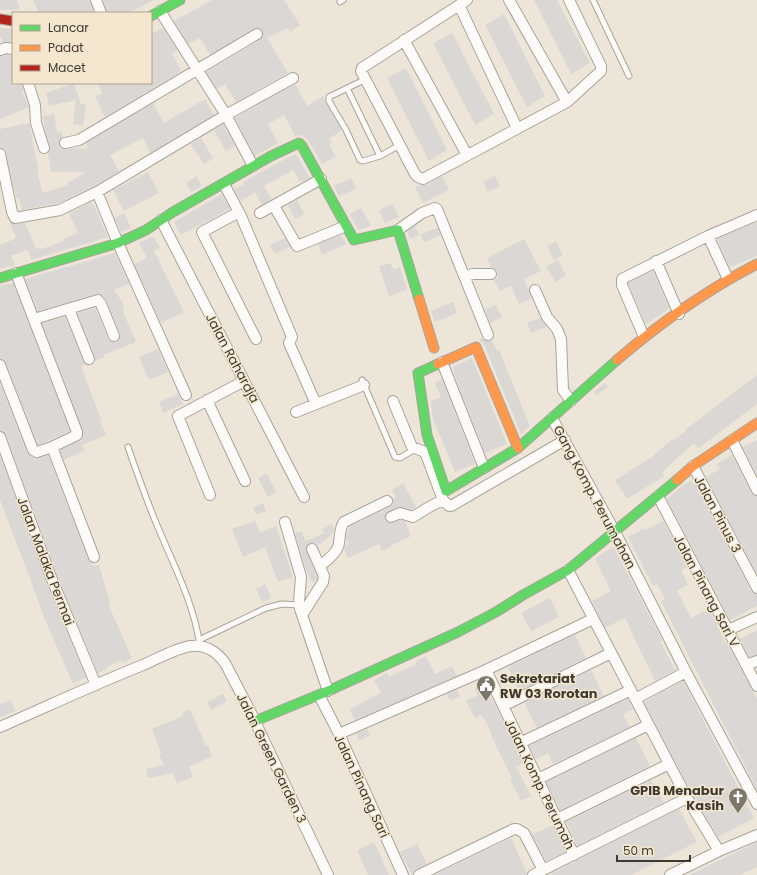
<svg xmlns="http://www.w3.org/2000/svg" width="757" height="875" viewBox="0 0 757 875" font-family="Poppins,sans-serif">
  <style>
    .building { fill: #dbd7d5 }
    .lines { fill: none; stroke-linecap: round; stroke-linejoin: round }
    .lane-casing { stroke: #a9a499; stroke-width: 7 }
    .street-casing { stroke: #a9a499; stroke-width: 12 }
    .fast-casing { stroke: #a9a499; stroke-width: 11 }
    .slow-casing { stroke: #a9a499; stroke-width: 11 }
    .jam-casing { stroke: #a9a499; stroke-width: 11 }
    .lane { stroke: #fcfbf9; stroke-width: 5 }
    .street { stroke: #fcfbf9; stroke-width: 10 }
    .fast { stroke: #63d668; stroke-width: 9 }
    .slow { stroke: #ff974d; stroke-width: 9 }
    .jam { stroke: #b3261e; stroke-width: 9 }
    .labels { text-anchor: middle; stroke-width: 3; stroke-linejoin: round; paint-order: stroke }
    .street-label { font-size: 13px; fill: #3f3a31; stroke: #f5e7cf }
    .poi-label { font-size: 13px; font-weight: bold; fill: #3f3a31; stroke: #f5e7cf; text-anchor: start }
  </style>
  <rect width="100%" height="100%" fill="#ede5d7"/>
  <path class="building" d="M0 0H17L20 9 0 10Z
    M33 0H90L94 13H39Z
    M103 0H154L129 13H107Z
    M212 0H284L300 25 290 32 288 28 267 38 288 73 236 102 225 84 217 89 206 72 260 40 263 34 260 29 254 28 210 55 200 38 188 44 174 21Z
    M534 0H557L590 63 571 74Z
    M504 14 545 96 527 107 485 25Z
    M0 28 13 29V42L2 43V38H0Z
    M163 28 177 50 172 53 181 71 105 117 95 96 102 93 98 83H151V34Z
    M452 33 494 114 475 125 433 43Z
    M7 55H13V86L22 83 24 90 22 91 29 107 0 119V56Z
    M406 68 447 150 429 161 387 78Z
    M74 83 81 104 86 105 83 126 73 124 76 100 49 106 46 93Z
    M295 84 307 106 323 96 326 103 342 130 329 139 332 143 329 144 336 157 322 164 308 140 301 135 295 136 284 115 268 124 278 143 255 156 235 118Z
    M205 99 214 115 150 153 143 138 110 155 119 171 94 186 62 202 22 210 19 198H17L13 185 6 152 5 149 0 148V129L29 123 39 172H37L43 193 68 185 67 183 87 172H51L48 153 50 146 45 130 43 116 54 114 57 132 61 131 63 137 59 141 60 148 66 149 73 148 89 149 86 143 153 103 164 123Z
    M223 124 235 146 226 151 214 130Z
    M201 138 213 158 204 165 191 144Z
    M296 154 310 178 300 182 293 170 264 186 271 199 262 205 255 192 241 201 234 190 244 184 243 182 275 164Z
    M148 172 159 193 124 211 113 190Z
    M196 176 202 186 191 192 186 183Z
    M442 176 449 190 423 203 415 187 419 185H426Z
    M495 176 500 186 488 192 483 182Z
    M351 178 356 189 339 196 334 186Z
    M222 194 230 209 181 235 174 222Z
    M297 200 304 214 295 219 288 205Z
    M92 202 108 237 31 260 28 250 11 256 15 265 0 269V245L16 238 10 223 16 224 25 223 36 249 41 248 42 249 64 241 63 239 78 233 69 213Z
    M393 204 399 217 385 223 379 210Z
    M361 208 371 226 358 230 350 214Z
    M124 213 131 228 121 232 115 218Z
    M757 222V256L730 267 717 239Z
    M415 226 419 235 410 239 407 231Z
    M438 228 441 235 424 242 420 234Z
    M341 235 346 244 322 255 318 244Z
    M153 236 160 248 154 251 184 312 161 323 134 264 147 258 139 243Z
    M285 238 290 247 275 254 270 245Z
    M524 239 541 271 524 279 532 298 519 304 511 286 500 291 494 280 498 278 497 271 492 268 487 258Z
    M556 241 563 255 554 260 547 246Z
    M115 253 129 284 114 290 123 303 124 314 136 342 104 355V357L95 361V357L78 313 95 308 108 339 113 342H117L120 337V334L107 302 103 296 100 294H96L38 311 25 279Z
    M558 260 566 276 555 282 546 266Z
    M390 263 394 270 400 267 407 290 389 296 379 266Z
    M653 271 669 309 646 324 628 283Z
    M13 283 70 431 38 445 6 363 4 360 0 359V286Z
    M453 302 457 313 435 322 431 311Z
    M496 305 502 317 490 323 485 310Z
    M65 317 83 361 86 364 81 366 102 422H100L106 435 82 445 85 450 64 460 60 450 80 441 83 438V432L42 323Z
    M540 318 547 327 531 333 527 323Z
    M482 338 487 341 492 340 497 350H499L530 426 521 434 484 344 479 340Z
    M158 349 168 372 149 380 139 357Z
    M472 358 507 444 485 453 454 374 455 373 453 367Z
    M757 375V404L699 448 694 443 662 472 664 476 627 499 615 480 652 457 672 439 674 440 686 431 685 430Z
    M442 379 475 464 455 472 433 419 431 401 441 397 435 383Z
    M0 383 27 453 35 458H39L48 455 88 559 93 566 99 565 110 603 108 604 132 658 122 663 121 660 106 667 107 669 98 673 57 575 6 435 4 432 0 431Z
    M605 383 608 387 596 395 594 392Z
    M178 394 183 404 163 413 159 402Z
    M757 440V475L743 447Z
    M732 455 751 493 757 496V574L706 477 720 469 717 464Z
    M0 456 45 579 86 677 73 684 44 617 31 581 0 500Z
    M267 473 276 492 268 497 258 478Z
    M691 481 693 484 695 483 751 591 757 594V606L730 620 667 499 683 485Z
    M403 483 416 507 411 510 402 507H397L386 513 385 519 387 522 391 523 400 520 405 521 411 536 390 546 391 547 382 551 379 544 348 558 344 549 345 546 349 544 346 537 349 527 390 507 393 504V499L396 497 392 490Z
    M263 503 266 511 256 515 253 507Z
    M255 521 260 533 276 526 293 577 278 582 265 547 243 557 232 529Z
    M663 521 688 567 681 570 688 585 677 591 691 618 709 608 726 644 727 643 757 698V790L661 601 665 599 657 584 653 586 628 537 645 528V530Z
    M331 524 334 529 333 533 322 543 317 545 313 543H310L306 548 317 577V580L312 582 306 570 295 533 302 531 305 541 325 533 322 530Z
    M614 547 662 640 660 641 675 670 655 681 625 618 605 628 592 601 611 591 595 559 603 553Z
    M265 584 271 598 262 602 256 589Z
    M550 598 559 617 531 631 521 613Z
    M757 630V655L749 657 740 639Z
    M575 635 586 658 519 691 508 667Z
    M426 656 435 674 452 666 457 676 355 720 350 709 381 693 374 680 387 673 389 677 416 664 415 662Z
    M591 670 604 696 537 728 524 703Z
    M683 681 754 818 718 837 693 795 644 702Z
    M484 683 523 763 516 767 531 796 521 801 510 779 512 778 491 735H492L485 720 481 715 475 718 466 701 478 695 475 688Z
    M457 690 460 696 450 701 447 694Z
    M223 694 227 702 211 710 207 702Z
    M628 699 633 709 623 714 630 727 553 764 548 753 536 759 529 746Z
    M11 700 15 711 0 717V704Z
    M190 709 206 746 208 745 212 756 189 767 193 777 177 783 173 773 148 778 146 769 164 765 159 754 161 753 152 729 183 716 182 713Z
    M367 729 370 735 359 741 356 734Z
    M636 738 650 766 560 810 546 782Z
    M651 780 664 802 577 846 566 822Z
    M679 809 697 842 631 875H549Z
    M553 825 565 852 546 861 532 835Z
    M511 838 527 873V875H434Z
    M374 842 381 857 389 875H368L357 850Z
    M757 842V867L740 875H689Z
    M417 844 427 864 416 869 412 875 400 852Z"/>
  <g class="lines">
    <defs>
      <path id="lane" d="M593 0 629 76
        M340 2 343 0
        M366 79 329 97V101L346 130 360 160 363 161 380 156
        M347 88 380 156 400 145
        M362 380 395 457 400 458 415 449
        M128 447C137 473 146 499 157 525 173 564 194 603 200 646
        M199 640 266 608 282 604 299 605"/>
      <path id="street" d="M96 0 101 13
        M467 0 362 68 361 71 415 174 418 177 423 179 567 102 601 71V66L569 0
        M509 0 567 102
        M459 5 517 128
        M160 11 226 115 253 166
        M404 40 467 155
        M0 50 6 48 13 49
        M28 83 35 105 36 123 44 148
        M65 143 79 140 257 34
        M0 154 12 212 15 218 60 210 68 206 97 192 226 115 293 78
        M224 184 241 216 292 337 289 343 316 404
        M97 192 118 243 186 395
        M274 206 297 246 346 226
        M239 212 202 232 256 339
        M260 213 321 179
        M161 220 304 497
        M398 230 422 213 435 208 437 209 488 335
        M656 261 679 314
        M464 276 473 274H491
        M728 279 708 236 757 215
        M535 290 547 317 557 329 561 339 563 390 571 401
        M69 309 89 359
        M34 319 98 300 101 304 114 336
        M644 337 622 285V279L708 236
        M442 362 484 468
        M0 365 33 450 37 452 52 447 77 435V432L16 273
        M207 400 245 481
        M393 401 412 447 425 452 443 500 449 506H451L565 440
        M296 412 364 385
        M552 418 615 532 686 672 757 804
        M0 437 51 577 96 685
        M732 440 757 490
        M52 447 94 557
        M693 466 757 588
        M210 495 178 416 244 381
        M658 496 757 686
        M391 517 400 513 413 517 429 507 443 500
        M285 522 301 577 299 602 300 609 328 691
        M320 566C326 561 335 555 338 547 341 539 338 530 344 522L387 501
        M568 570 687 798 719 851
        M302 615 323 582 324 576 312 549
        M728 630 757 617
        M746 665 757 661
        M486 670 574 855
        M320 697 339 734 403 875
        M635 699 686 672
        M503 706 611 653
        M0 727C48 706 95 684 143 665 157 659 176 648 191 646 205 644 217 652 225 663L250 711 328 875
        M339 734 486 670 593 619
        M520 743 631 690
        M538 779 648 725
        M557 819 669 764
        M419 875 514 829H517L524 833 543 870
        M533 875 687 798
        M670 875 719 851 757 835"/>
      <path id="fast" d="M151 16 180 0
        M0 278 118 243 146 230 173 212 271 156 299 143 302 146 354 240 398 230 419 299
        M438 364 418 373 427 435 446 491 518 448 617 360
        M255 721 328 691 458 632 496 612 523 595 568 570 677 480"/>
      <path id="slow" d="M419 299 434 348
        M617 360C660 323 707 290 757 264
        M438 364 476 347 518 448
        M677 480 693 466 757 423"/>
      <path id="jam" d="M0 19 13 21"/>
    </defs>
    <use href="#lane" class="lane-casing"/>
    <use href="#street" class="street-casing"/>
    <use href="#fast" class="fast-casing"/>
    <use href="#slow" class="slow-casing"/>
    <use href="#jam" class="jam-casing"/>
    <use href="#lane" class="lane"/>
    <use href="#street" class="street"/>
    <use href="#fast" class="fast"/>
    <use href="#slow" class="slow"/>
    <use href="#jam" class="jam"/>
  </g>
  <defs>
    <symbol id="civic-pin" viewBox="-11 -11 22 30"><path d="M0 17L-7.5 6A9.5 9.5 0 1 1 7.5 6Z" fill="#7c766b" stroke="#f5e7cf"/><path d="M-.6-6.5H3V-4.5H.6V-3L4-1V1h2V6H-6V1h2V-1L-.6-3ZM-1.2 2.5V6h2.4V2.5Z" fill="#fff"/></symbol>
    <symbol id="church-pin" viewBox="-11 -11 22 30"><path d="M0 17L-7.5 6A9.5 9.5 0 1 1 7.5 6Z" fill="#7c766b" stroke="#f5e7cf"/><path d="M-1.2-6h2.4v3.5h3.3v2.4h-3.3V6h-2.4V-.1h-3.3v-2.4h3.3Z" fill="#fff"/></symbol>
  </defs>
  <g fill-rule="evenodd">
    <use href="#civic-pin" x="475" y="674" width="22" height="30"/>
    <use href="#church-pin" x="727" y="786" width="22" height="30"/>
  </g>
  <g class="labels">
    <g class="street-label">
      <text transform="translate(233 358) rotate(62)" y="5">Jalan Rahardja</text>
      <text transform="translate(595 497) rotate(62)" y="5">Gang Komp. Perumahan</text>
      <text transform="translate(718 514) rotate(62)" y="5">Jalan Pinus 3</text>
      <text transform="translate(46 561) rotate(69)" y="5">Jalan Malaka Permai</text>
      <text transform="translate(707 591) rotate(62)" y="5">Jalan Pinang Sari V</text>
      <text transform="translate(272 758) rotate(64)" y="5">Jalan Green Garden 3</text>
      <text transform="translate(540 784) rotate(64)" y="5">Jalan Komp. Perumah</text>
      <text transform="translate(362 786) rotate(65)" y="5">Jalan Pinang Sari</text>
    </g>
    <g class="poi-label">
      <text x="500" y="683">Sekretariat<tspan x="500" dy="15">RW 03 Rorotan</tspan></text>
      <text x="724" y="795" text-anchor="end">GPIB Menabur<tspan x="724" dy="15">Kasih</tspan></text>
    </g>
  </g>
  <rect x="12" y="12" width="140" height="72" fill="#f5e7cf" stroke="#aca290"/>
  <rect x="20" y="25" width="20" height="6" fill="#63d668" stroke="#aca290"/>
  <text x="48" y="32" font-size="12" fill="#3f3a31">Lancar</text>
  <rect x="20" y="45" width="20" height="6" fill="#ff974d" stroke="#aca290"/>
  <text x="48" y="52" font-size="12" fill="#3f3a31">Padat</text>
  <rect x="20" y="65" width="20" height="6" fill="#b3261e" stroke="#aca290"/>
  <text x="48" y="72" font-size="12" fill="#3f3a31">Macet</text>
  <path d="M617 855v6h73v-6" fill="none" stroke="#3f3a31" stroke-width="2"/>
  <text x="623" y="855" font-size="12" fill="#3f3a31" stroke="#f5e7cf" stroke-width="3" paint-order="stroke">50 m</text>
</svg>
